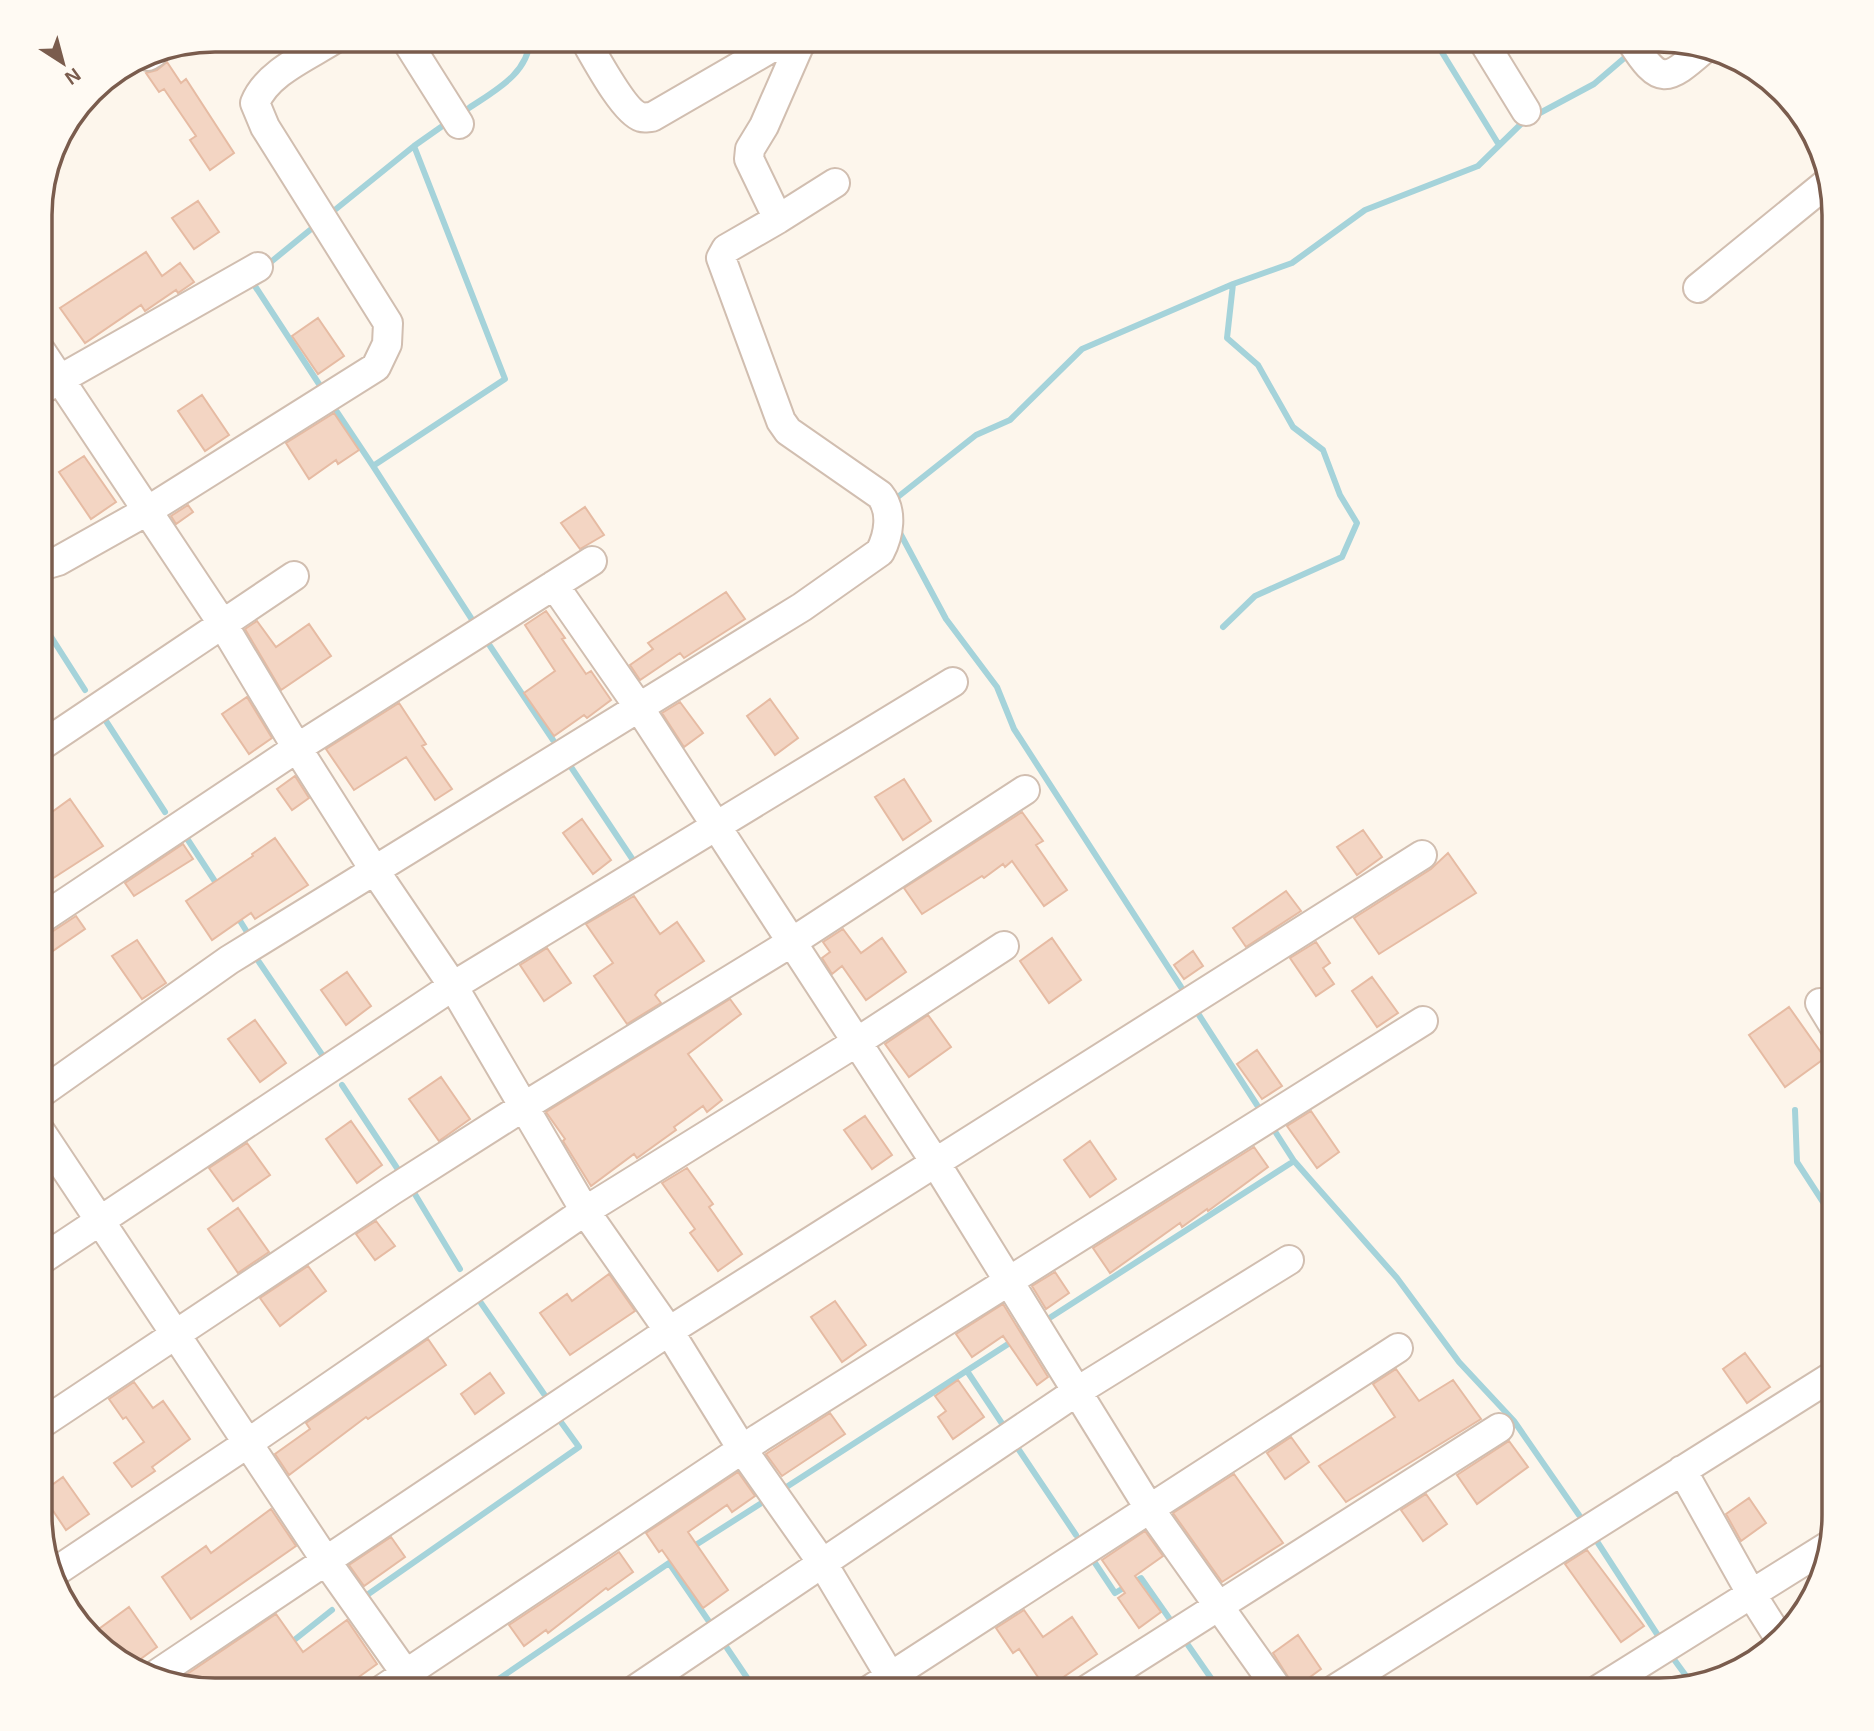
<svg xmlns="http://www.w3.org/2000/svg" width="1874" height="1731" viewBox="0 0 1874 1731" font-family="Helvetica,sans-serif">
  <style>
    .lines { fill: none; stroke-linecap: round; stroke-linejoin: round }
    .stream { stroke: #a5d3da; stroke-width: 6 }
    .building { fill: #f3d5c3; stroke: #e6bba3; stroke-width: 2 }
    .minor-casing { stroke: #d1beb0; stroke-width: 32 }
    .minor { stroke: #fff; stroke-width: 28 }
    .rim { fill: none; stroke: #7a5c4d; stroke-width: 3.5 }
  </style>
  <rect width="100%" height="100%" fill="#fdf6ec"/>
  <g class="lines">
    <path class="stream" d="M1435 41 1499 145
      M469 108C494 91 528 74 530 40
      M441 127 414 146 505 379 373 466 471 618
      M336 209 414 146
      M266 266 310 230
      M251 280 319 384
      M337 412 373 466
      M894 500 976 435 1010 420 1082 349 1233 284 1292 263 1365 210 1478 166 1523 122 1594 84 1629 54
      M899 528 900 533 946 619 997 687 1014 729 1181 987
      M41 621 85 690
      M1223 627 1255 596 1342 557 1357 523 1340 495 1323 450 1293 427 1258 365 1227 338 1233 284
      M490 646 553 740
      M104 718 165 812
      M571 767 637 866
      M186 837 218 886
      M237 916 247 932
      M259 962 325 1059
      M1199 1015 1257 1105
      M342 1085 397 1168
      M1795 1110 1797 1162 1834 1219
      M1294 1161 1397 1278 1459 1362 1514 1421 1579 1515
      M413 1191 460 1269
      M481 1303 544 1394
      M1051 1317 1294 1161 1276 1133
      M967 1371 1003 1425
      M1017 1447 1076 1535
      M788 1486 1022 1335
      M1598 1543 1657 1634
      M691 1548 760 1504
      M1095 1563 1115 1593 1141 1578 1169 1618
      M367 1595 579 1447 558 1418
      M288 1645 332 1610
      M1188 1645 1220 1691
      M727 1648 756 1691
      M1670 1654 1692 1684
      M481 1691 669 1563 708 1620"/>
  </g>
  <path class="building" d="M167 62 181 83 186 79 234 153 210 170 190 140 196 136 164 89 159 92 146 73 157 70Z
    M198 201 219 232 194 249 172 218Z
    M146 252 162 276 180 263 194 282 178 293 176 290 145 311 141 305 85 343 60 308Z
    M318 318 344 356 318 374 292 336Z
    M202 395 229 435 205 451 178 411Z
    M334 413 359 450 338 464 336 460 309 479 286 443Z
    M84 456 116 502 91 519 59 472Z
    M188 505 193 512 176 524 171 516Z
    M585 507 604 535 580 549 561 523Z
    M726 592 745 619 684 658 680 653 640 680 630 665 653 649 648 643Z
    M546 611 565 638 562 639 586 674 591 671 611 700 587 718 584 715 554 736 524 693 555 671 525 625Z
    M257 621 276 647 309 624 331 656 281 690 245 629Z
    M247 697 272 738 249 754 222 714Z
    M770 699 798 738 775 755 747 716Z
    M680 702 703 733 684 747 662 713Z
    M399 703 426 744 422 746 452 789 435 800 406 757 354 790 326 749Z
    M295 776 309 798 292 810 277 789Z
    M904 779 931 821 903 840 875 797Z
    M70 799 103 846 41 886V820Z
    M1022 812 1043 841 1036 845 1067 890 1044 906 1012 861 1005 867 1003 864 984 878 982 876 922 914 904 888Z
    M582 819 611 860 593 874 563 833Z
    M1363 830 1382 857 1357 875 1337 847Z
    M275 838 308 885 255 919 251 913 212 940 186 901 253 856 252 854Z
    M183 844 193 859 134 896 125 883Z
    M1448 853 1476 893 1379 954 1354 918 1431 869Z
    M1286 891 1301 911 1246 947 1233 928Z
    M634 896 660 934 677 922 704 961 658 991 655 995 661 1003 627 1024 594 976 613 963 586 924Z
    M76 916 85 929 41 959V935L50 933Z
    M843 929 861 953 882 938 906 972 866 1000 842 966 832 974 822 958 830 952 823 942Z
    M1052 938 1081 980 1049 1003 1020 961Z
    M137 940 166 983 142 999 112 956Z
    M1316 942 1330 963 1323 968 1334 984 1316 996 1290 958Z
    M547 948 571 983 544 1001 520 965Z
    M1193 951 1203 966 1184 979 1174 965Z
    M347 972 371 1006 346 1025 321 990Z
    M1372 977 1398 1013 1377 1027 1352 991Z
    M730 999 741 1014 688 1054 722 1100 707 1112 703 1106 674 1127 676 1130 637 1158 634 1154 591 1186 563 1141 565 1139 546 1112Z
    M1789 1007 1825 1058 1785 1087 1749 1035Z
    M928 1015 951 1047 909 1077 885 1044Z
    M255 1020 286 1063 260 1082 228 1039Z
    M1257 1050 1282 1086 1262 1099 1237 1064Z
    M441 1077 470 1119 439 1141 409 1099Z
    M1311 1111 1339 1152 1317 1168 1287 1126Z
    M865 1116 892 1155 872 1169 844 1130Z
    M351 1121 382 1165 357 1183 326 1139Z
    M1090 1141 1116 1179 1090 1197 1064 1160Z
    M247 1143 270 1175 233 1201 209 1168Z
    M1254 1147 1268 1167 1208 1211 1207 1209 1182 1227 1180 1223 1110 1273 1093 1248Z
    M687 1168 713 1204 709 1207 742 1254 718 1271 690 1233 695 1229 662 1183Z
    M238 1208 269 1252 238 1273 208 1229Z
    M376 1221 395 1246 375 1260 356 1234Z
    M308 1266 326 1291 280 1326 260 1298Z
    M1055 1272 1069 1293 1046 1309 1032 1286Z
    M609 1274 635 1311 570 1355 540 1313 567 1294 572 1301Z
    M835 1301 866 1345 842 1362 811 1317Z
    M1003 1304 1048 1377 1037 1385 1003 1336 972 1357 956 1334Z
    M428 1339 446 1365 368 1419 366 1417 289 1475 275 1454 310 1429 306 1423Z
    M1745 1353 1770 1387 1747 1403 1723 1369Z
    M1396 1369 1419 1401 1453 1380 1481 1419 1346 1502 1319 1466 1395 1417 1373 1384Z
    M490 1373 504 1393 475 1414 461 1394Z
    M958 1380 984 1417 953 1439 938 1417 946 1411 935 1396Z
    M134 1382 153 1408 163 1401 190 1439 152 1467 155 1471 132 1487 114 1463 144 1442 126 1417 123 1419 109 1399Z
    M830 1413 845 1434 782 1476 766 1454Z
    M1291 1437 1309 1462 1285 1479 1267 1453Z
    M1509 1441 1528 1467 1477 1504 1457 1475Z
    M738 1472 755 1496 732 1512 727 1505 688 1532 728 1590 703 1608 662 1550 659 1552 646 1533Z
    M1234 1474 1283 1543 1222 1582 1173 1513Z
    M63 1477 89 1514 66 1530 41 1493Z
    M1426 1494 1447 1524 1423 1541 1401 1510Z
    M1749 1498 1766 1523 1741 1541 1726 1514Z
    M271 1509 296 1546 191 1619 162 1577 206 1546 211 1553Z
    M1145 1531 1163 1556 1135 1576 1161 1612 1139 1628 1118 1598 1125 1593 1102 1560Z
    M391 1537 405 1557 364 1586 349 1565Z
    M1587 1550 1644 1626 1621 1642 1565 1564Z
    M619 1552 633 1572 608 1590 606 1588 548 1633 546 1630 524 1646 509 1625Z
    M129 1607 157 1647 131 1666 111 1652 96 1631Z
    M1024 1610 1043 1637 1072 1617 1097 1654 1046 1689 1019 1649 1013 1653 996 1628Z
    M276 1614 303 1652 347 1620 377 1664 339 1691H215L174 1683Z
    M1298 1635 1321 1669 1295 1688 1273 1653Z"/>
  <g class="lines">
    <defs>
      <path id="minor" d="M406 40 459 124
        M585 40C595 57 624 112 641 117 644 118 648 117 652 117L771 48 799 46
        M1483 41 1526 111
        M1631 41C1660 86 1666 82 1704 49
        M148 56 153 53
        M778 219 835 183
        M1698 288 1828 182
        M41 351 222 623 297 748 375 871 453 986 585 1211 669 1331 742 1449 823 1564 899 1691
        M41 390 258 267
        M41 566 58 561 147 511 376 367 387 344 388 323 265 127 255 103C267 73 306 57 333 40
        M554 585 638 706 935 1162 1149 1508 1279 1691
        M41 746 294 576
        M41 919 297 748 592 561
        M1820 1003 1834 1026
        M41 1093 229 960 802 607 880 552C889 535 893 511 880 495L788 431 781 421 721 258 726 249 778 219 749 159 750 149 764 126 799 46 804 40
        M41 1132 326 1561 418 1691
        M41 1260 453 986 953 682
        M41 1424 391 1191 523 1107 792 942 1025 790
        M1682 1470 1752 1595 1781 1641
        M52 1574 248 1443 585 1211 857 1042 1004 946
        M151 1678 669 1331 1422 855
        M380 1691 759 1438 1423 1021
        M633 1691 1076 1392 1289 1260
        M868 1691 1398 1348
        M1085 1691 1499 1428
        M1332 1691 1834 1375
        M1596 1691 1828 1546"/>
    </defs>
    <use href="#minor" class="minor-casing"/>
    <use href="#minor" class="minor"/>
  </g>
  <path d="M0 0H1874V1731H0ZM215 52H1659A163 163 0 0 1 1822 215V1515A163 163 0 0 1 1659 1678H215A163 163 0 0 1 52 1515V215A163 163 0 0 1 215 52Z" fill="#fffaf3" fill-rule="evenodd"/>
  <path class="rim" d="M215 52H1659A163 163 0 0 1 1822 215V1515A163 163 0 0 1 1659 1678H215A163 163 0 0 1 52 1515V215A163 163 0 0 1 215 52Z"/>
  <g transform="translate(63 63) rotate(144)" stroke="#fffaf3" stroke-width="5" paint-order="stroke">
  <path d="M0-5L12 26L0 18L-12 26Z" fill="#7a5c4d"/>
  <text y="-10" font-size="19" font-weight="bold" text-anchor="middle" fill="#7a5c4d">N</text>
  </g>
</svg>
